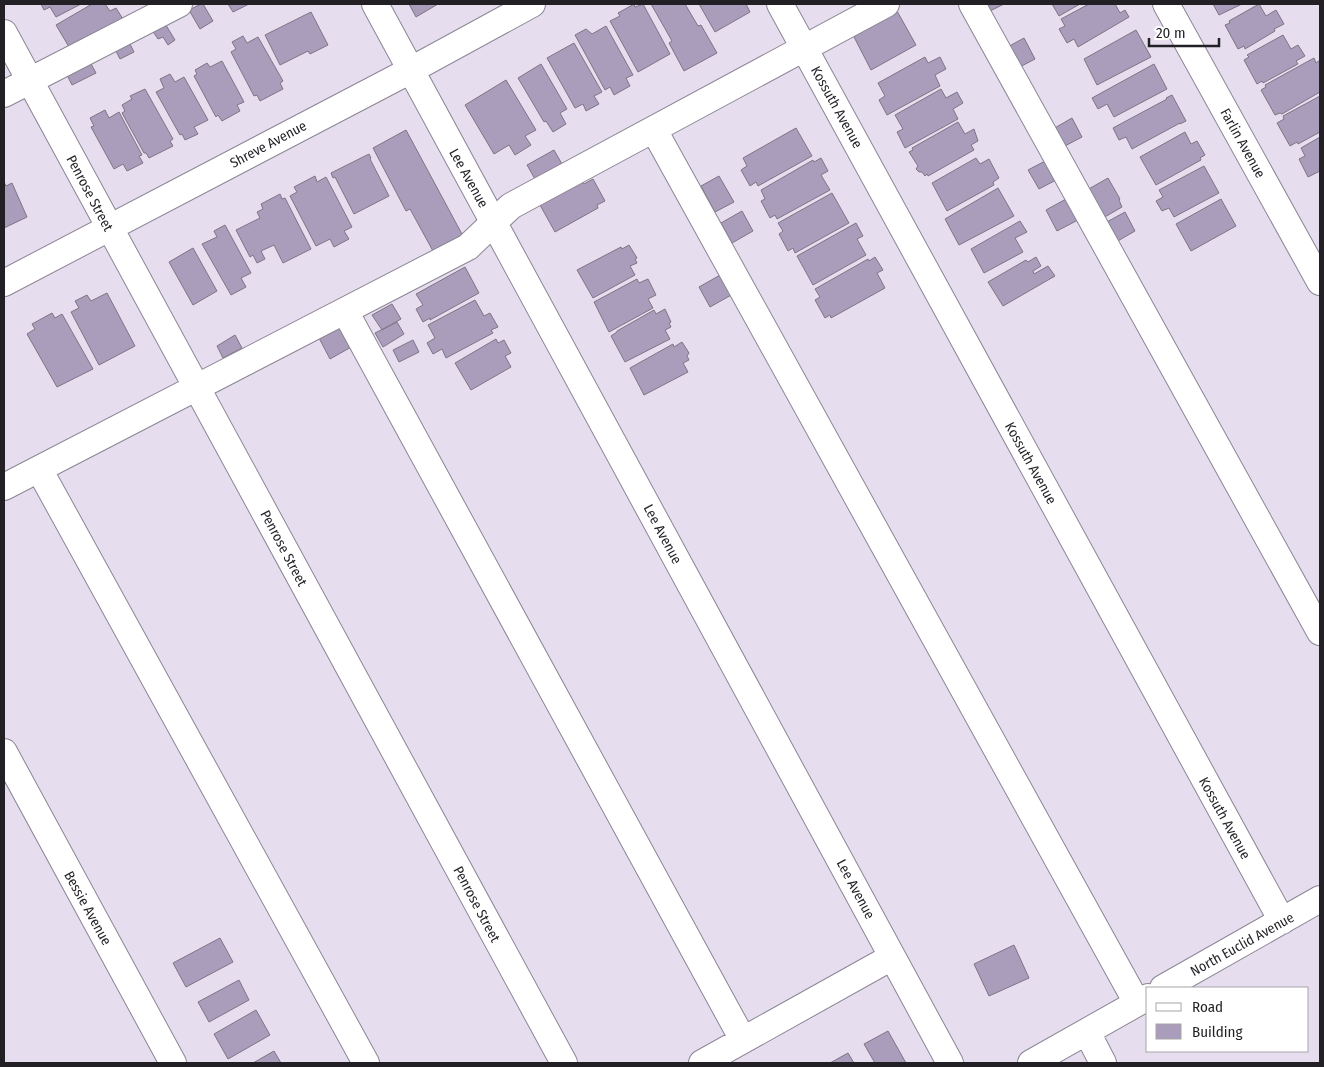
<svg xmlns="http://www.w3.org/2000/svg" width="1324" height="1067" viewBox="0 0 1324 1067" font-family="'Fira Sans Condensed',sans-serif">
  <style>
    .building { fill: #aa9dbb; stroke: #7c7584 }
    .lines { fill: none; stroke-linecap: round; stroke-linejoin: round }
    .minor-casing { stroke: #8c8595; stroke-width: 28 }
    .minor { stroke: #fff; stroke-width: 26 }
    .labels { text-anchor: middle; stroke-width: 4; stroke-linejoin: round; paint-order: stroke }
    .street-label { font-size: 14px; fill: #221f25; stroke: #fff }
  </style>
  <rect width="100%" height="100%" fill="#e6deef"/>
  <path class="building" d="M41 4H81L56 17 50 7 44 10Z
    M92 4H105L110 11 116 8 123 19 72 52 56 25Z
    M201 4H203L213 21 200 29 189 10Z
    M228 4H249L233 12Z
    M409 4H438L416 17Z
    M634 4 635 7 643 4 670 54 638 72 610 21 620 16 618 13Z
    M651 4H685L698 26 701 25 717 53 684 71 669 43 672 41Z
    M699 4H746L750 12 715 32Z
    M986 4H1004L990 11Z
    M1052 4H1080L1059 16Z
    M1089 4H1115L1120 13 1125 10 1129 17 1078 47 1074 39 1067 43 1059 29 1065 26 1061 19Z
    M1213 4H1242L1219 15Z
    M1259 4 1266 16 1276 10 1284 24 1274 29 1275 31 1245 49 1244 46 1238 49 1225 25 1230 23 1229 21Z
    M897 11 916 45 871 70 853 35Z
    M311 12 328 45 310 54 308 51 280 65 265 35Z
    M164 22 175 40 168 45 163 37 158 39 152 30Z
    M606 26 633 75 626 78 630 86 614 95 610 87 605 90 575 35 586 29 592 34Z
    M1136 30 1151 57 1097 85 1084 59Z
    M1283 35 1291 49 1298 45 1305 56 1296 61 1298 64 1263 83 1262 81 1257 84 1244 60 1249 57 1247 55Z
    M243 36 247 43 258 37 283 81 280 83 283 89 260 101 257 95 254 96 231 52 236 49 232 42Z
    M1024 38 1035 59 1016 69 1004 49Z
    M128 40 134 52 120 59 114 47Z
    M574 43 602 92 594 96 599 104 586 111 583 104 575 108 547 58Z
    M925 57 928 63 940 57 946 69 935 75 940 86 887 115 879 100 885 96 878 83Z
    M1314 58 1316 63 1320 60V92L1282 114 1280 113 1275 115 1261 90 1266 87 1265 85Z
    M222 61 244 102 237 105 240 111 222 121 218 115 216 117 194 76 197 74 195 70 207 63 210 67Z
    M90 62 96 73 72 85 65 71Z
    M541 64 567 109 560 113 566 124 553 132 546 121 544 122 518 78Z
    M1154 64 1167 89 1114 117 1107 104 1098 109 1092 98Z
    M170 74 175 82 184 77 208 120 194 127 198 134 185 140 182 134 180 135 156 92 164 88 160 79Z
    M506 80 536 130 525 136 531 145 515 155 509 145 494 154 465 105Z
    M145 89 173 139 170 141 173 146 149 158 146 153H144L122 113 125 111 122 105 132 99 130 96Z
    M941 89 946 98 957 92 963 103 953 109 958 119 905 148 897 132 903 129 895 115Z
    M1172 95 1186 121 1180 124V123L1132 149 1126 137 1119 140 1113 128 1167 99 1166 98Z
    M1320 96V132L1298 144 1297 142 1290 146 1277 123 1284 119 1283 116Z
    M105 110 109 118 119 112 142 155 139 156 143 163 127 171 123 164 114 169 91 127 94 126 90 118Z
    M1072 118 1082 137 1063 147 1053 129Z
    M958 122 965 134 974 129 978 141 971 145 974 150 928 176 927 174 925 176 922 172H919L916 169 918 166 909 152 913 150 912 148Z
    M796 128 812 156 758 186 756 182 750 186 741 170 747 166 743 158Z
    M406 130 463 236 433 251 410 209 406 211 373 148Z
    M1185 132 1191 144 1197 141 1205 155 1200 158 1201 160 1156 185 1140 157Z
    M1320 137V171L1308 177 1299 159 1305 156 1301 148Z
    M554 150 566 171 539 186 527 165Z
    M369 154 371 158 370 159 389 196 354 214 335 177 333 178 331 173Z
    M821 158 828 171 821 175 830 190 777 219 775 215 770 218 761 201 765 199 761 190 813 160 814 162Z
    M976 158 980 164 989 159 999 178 993 182 994 185 947 211 932 183Z
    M1047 160 1058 179 1039 189 1028 170Z
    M1204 166 1219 193 1174 217 1169 208 1162 211 1156 201 1163 197 1159 190Z
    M315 176 317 182 326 177 352 227 344 231 349 239 334 247 330 239 316 246 290 196 297 192 294 187Z
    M719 176 734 202 715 212 701 186Z
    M1108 178 1120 199 1119 200 1122 207 1103 218 1087 190Z
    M593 179 605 201 597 205 598 208 555 232 540 205 582 180 584 184Z
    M4 182 6 186 12 183 27 217 4 228Z
    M998 188 1014 216 959 245 945 219Z
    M832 193 849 223 795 253 793 248 788 251 779 234 783 231 778 223Z
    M280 194 282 199 285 198 311 249 283 263 274 245 261 251 265 259 257 263 253 255 250 257 236 230 260 218 257 212 263 209 261 204Z
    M1066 199 1078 220 1057 231 1046 210Z
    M1221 199 1236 226 1191 251 1176 224Z
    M742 211 753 231 732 243 721 223Z
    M1125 212 1135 231 1116 242 1105 223Z
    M1020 221 1027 232 1015 238 1023 252 984 273 971 249Z
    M856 223 863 236 857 239 866 255 813 285 797 256Z
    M225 225 251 273 241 278 246 287 231 295 202 244 217 237 214 231Z
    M629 245 637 258 635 259 637 263 630 266 635 275 593 298 577 270 621 247 622 249Z
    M193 248 217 291 193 305 169 262Z
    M875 257 883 270 877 273 885 288 831 318 830 315 825 318 815 300 820 297 815 289 868 259 869 261Z
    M1036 257 1041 266 1033 271 1034 274 1048 266 1055 276 1003 306 988 282 1026 260 1028 262Z
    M465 267 479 293 430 320V318L423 322 416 309 423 305 416 294Z
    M722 274 733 294 710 307 699 287Z
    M637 279 639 283 648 279 656 295 648 299 653 308 609 332 594 302Z
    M107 293 135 346 99 365 71 312 79 308 75 301 87 295 91 301Z
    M475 300 484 316 490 313 498 327 491 330 493 333 446 358 442 349 433 354 427 343 435 338 428 325Z
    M392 304 401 319 382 330 372 315Z
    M665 309 671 322 669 323 671 327 665 330 670 339 625 362 611 336 617 332V331L654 310 656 314Z
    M52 313 55 318 62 314 93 369 57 387 27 334 35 329 32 324Z
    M397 322 404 334 383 347 375 333Z
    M341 325 353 346 330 359 319 338Z
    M235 335 242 348 223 358 217 346Z
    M496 339 498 343 504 340 511 353 505 356 511 367 471 390 455 363Z
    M413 340 419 352 399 362 393 350Z
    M682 342 689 353 687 356 689 360 683 363 688 372 644 395 630 368 673 344 674 347Z
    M220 938 233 962 186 987 173 963Z
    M1014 945 1029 978 989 996 974 964Z
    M239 980 249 1000 209 1022 198 1002Z
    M256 1010 270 1035 228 1059 214 1034Z
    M888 1031 906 1063H875L864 1044Z
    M274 1051 281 1063H253Z
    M848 1053 854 1063H830Z"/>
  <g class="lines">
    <defs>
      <path id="minor" d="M375 4 950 1063
        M780 4 1282 921
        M972 4 1320 632
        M1166 4 1320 282
        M4 33 564 1063
        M4 94 179 4
        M654 130 1137 1003
        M4 283 411 70 532 4
        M345 311 743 1040
        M39 469 366 1063
        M4 487 468 247 511 206 886 4
        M4 752 173 1063
        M1163 988 1320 899
        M1087 1032 1103 1063
        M702 1063 892 957
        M1031 1063 1148 997"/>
    </defs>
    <use href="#minor" class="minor-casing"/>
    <use href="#minor" class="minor"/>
  </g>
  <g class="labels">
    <g class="street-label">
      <text transform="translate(837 107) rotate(61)" y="5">Kossuth Avenue</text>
      <text transform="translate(1243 143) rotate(61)" y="5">Farlin Avenue</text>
      <text transform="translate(268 144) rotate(-28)" y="5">Shreve Avenue</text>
      <text transform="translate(469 178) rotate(61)" y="5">Lee Avenue</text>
      <text transform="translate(90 193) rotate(62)" y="5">Penrose Street</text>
      <text transform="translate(1031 463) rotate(61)" y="5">Kossuth Avenue</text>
      <text transform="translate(663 534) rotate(62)" y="5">Lee Avenue</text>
      <text transform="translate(284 548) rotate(62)" y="5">Penrose Street</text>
      <text transform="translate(1225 818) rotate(61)" y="5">Kossuth Avenue</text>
      <text transform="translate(856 889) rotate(62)" y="5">Lee Avenue</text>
      <text transform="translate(477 904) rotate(62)" y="5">Penrose Street</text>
      <text transform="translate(88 908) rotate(61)" y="5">Bessie Avenue</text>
      <text transform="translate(1242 944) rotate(-29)" y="5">North Euclid Avenue</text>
    </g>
  </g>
  <rect width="1324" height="1067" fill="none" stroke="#221f25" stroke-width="10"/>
  <rect x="1146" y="987" width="162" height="65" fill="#ffffff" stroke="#a7a5a8"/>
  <rect x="1156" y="1003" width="25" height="8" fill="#ffffff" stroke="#a7a5a8"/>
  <text x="1192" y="1012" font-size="15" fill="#221f25">Road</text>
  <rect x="1156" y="1024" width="25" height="15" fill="#aa9dbb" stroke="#a7a5a8"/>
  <text x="1192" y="1037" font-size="15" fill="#221f25">Building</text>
  <path d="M1149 38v8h70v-8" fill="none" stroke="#221f25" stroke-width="2.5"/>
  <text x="1156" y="38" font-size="15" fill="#221f25" stroke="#ffffff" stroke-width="4" paint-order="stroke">20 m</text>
</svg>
